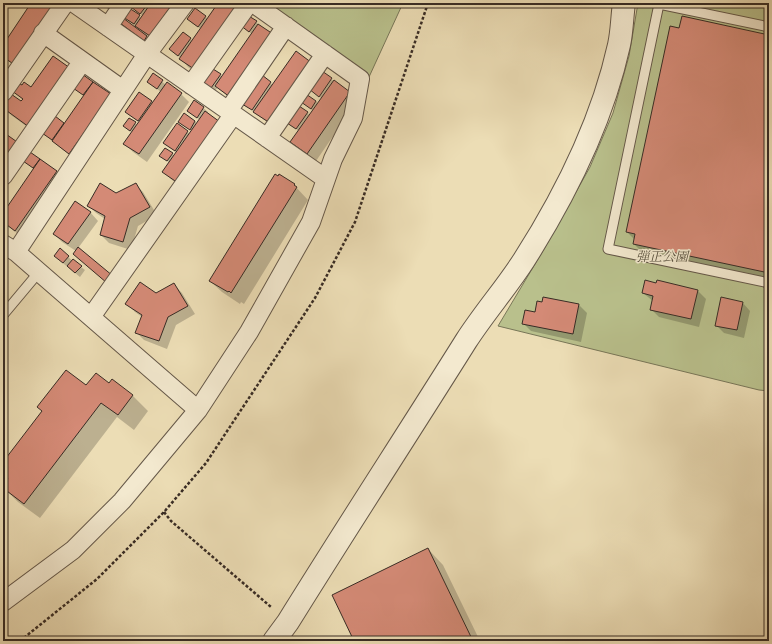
<svg xmlns="http://www.w3.org/2000/svg" width="772" height="644" viewBox="0 0 772 644" font-family="'IM FELL French Canon','Noto Serif JP',serif">
  <style>
    .green { fill: #b9c08c; stroke: #787658 }
    .shadow { fill: #0003 }
    .building { fill: #d48a76; stroke: #382c25 }
    .lines { fill: none; stroke-linecap: round; stroke-linejoin: round }
    .service-casing { stroke: #655849; stroke-width: 11 }
    .minor-casing { stroke: #655849; stroke-width: 20 }
    .tertiary-casing { stroke: #655849; stroke-width: 24 }
    .path { stroke: #382c25; stroke-width: 2.5; stroke-dasharray: 3 2; stroke-linecap: butt }
    .service { stroke: #f3e9cf; stroke-width: 9 }
    .minor { stroke: #f3e9cf; stroke-width: 18 }
    .tertiary { stroke: #f3e9cf; stroke-width: 22 }
    .labels { text-anchor: middle; stroke-width: 3; stroke-linejoin: round; paint-order: stroke }
    .park-label { font-size: 13px; font-style: italic; fill: #58513f; stroke: #f3e9cf }
  </style>
  <rect width="100%" height="100%" fill="#ecddb5"/>
  <filter id="stains"><feTurbulence type="fractalNoise" baseFrequency=".005" numOctaves="4"/><feColorMatrix values="0 0 0 0 .2 0 0 0 0 .09 0 0 0 0 .02 0 0 0 .5 -.17"/></filter>
  <radialGradient id="worn" r=".72"><stop offset=".6" stop-color="#630" stop-opacity="0"/><stop offset="1" stop-color="#630" stop-opacity=".3"/></radialGradient>
  <path class="green" d="M266 3H403L369 77Z
    M638 3H769V391L759 390 498 326 544 249 590 167 613 113 629 56Z"/>
  <path class="shadow" d="M32 3H50L23 72 3 57V47Z
    M99 3H129L120 17Z
    M135 3H142L148 8 152 3H187L148 44 121 23 141 32H142L124 17 139 16 141 18 143 16 132 7Z
    M209 3H228L202 77 188 67 181 58 174 53 183 33 193 41 201 29 192 23 195 9 208 19 216 8Z
    M256 22 260 26 239 104 225 94 218 87 215 91 208 86 220 75 222 77 252 34 245 29Z
    M769 36V284L649 259 634 244 635 240 627 232Z
    M153 74 166 85 181 94 189 102 147 162 133 152 125 144 133 133 128 130 135 123 138 125 140 123 127 112 151 102 153 104 161 92 148 82Z
    M262 77 273 85 278 131 243 103Z
    M331 79 358 100 316 161 299 150 291 142 299 131 292 126 299 107 310 115 313 111 302 101H316L318 104 322 99 310 89Z
    M92 82 110 95 78 161 62 149 48 137 55 118 65 125 85 96 78 91Z
    M18 84 37 134 11 115 3 107 21 103 23 100 14 91Z
    M195 101 208 112 186 190 172 180 164 172 170 163 164 159 165 149 175 156 177 153 164 143 177 124 190 134 192 131 179 122 195 121 197 124 200 120 188 111Z
    M39 159 56 172 64 180 23 238 3 222V215L35 169 29 165Z
    M280 175 294 185 308 200 244 304 241 302 240 304 222 292 210 281Z
    M135 184 143 192 157 215 138 226 131 250 109 243 101 235 105 219 96 213 88 205 116 195Z
    M90 212 98 221 76 251 62 242 54 234Z
    M68 257 85 270 80 277 59 260Z
    M174 285 182 293 195 314 176 325 167 349 144 340 136 332 142 317 135 312 127 304 156 295Z
    M698 291 706 299 699 327 659 317 651 309 653 301 643 293Z
    M544 298 579 305 587 313 581 342 531 331 523 323 536 314 542 303Z
    M742 302 750 311 744 338 724 333 716 325Z
    M112 380 133 396 148 411 134 430 117 417 40 518 18 502 3 487 8 479 3 474V463L87 386 109 384Z
    M428 549 443 565 480 641H355Z"/>
  <path class="building" d="M31 3H52L54 5 15 65 3 57V45Z
    M102 3H116L112 9Z
    M134 3H143L147 5 140 14 131 7Z
    M151 3H173L150 36 135 26Z
    M218 3H229L236 8 194 69 179 59Z
    M129 8 140 15 134 24 123 17Z
    M195 8 206 16 198 27 187 19Z
    M247 15 257 21 249 32 240 25Z
    M682 16 769 35V273L633 244 635 234 626 232 670 26 679 28Z
    M123 18 147 36 144 41 120 23Z
    M258 24 273 34 230 97 215 86Z
    M183 32 191 38 178 56 169 49Z
    M296 51 312 63 270 123 253 112Z
    M53 56 70 68 29 127 3 108V105L11 94 21 101 23 99 12 91 18 83 22 85 24 82 31 87Z
    M213 69 221 74 211 88 203 82Z
    M322 71 332 78 319 97 309 89Z
    M153 73 163 80 157 89 147 82Z
    M82 74 93 82 83 95 73 88Z
    M262 75 271 82 252 110 242 104Z
    M334 80 350 92 307 154 290 142Z
    M93 82 111 94 69 154 52 141Z
    M167 82 182 93 139 154 123 144Z
    M139 92 152 101 138 121 125 112Z
    M306 94 316 101 311 109 301 102Z
    M194 100 204 107 197 118 187 111Z
    M299 106 308 112 296 129 287 123Z
    M205 111 220 122 178 183 162 172Z
    M184 113 195 121 190 130 178 122Z
    M55 116 64 123 52 140 42 133Z
    M129 118 136 122 130 131 123 126Z
    M177 123 188 131 175 151 163 143Z
    M3 132 20 144 3 162Z
    M165 148 173 153 167 161 159 156Z
    M30 152 40 159 33 168 23 161Z
    M40 159 57 171 15 231 3 222V213Z
    M275 174 278 176 279 174 295 184 294 185 297 187 231 293 229 291 228 292 209 281Z
    M100 183 116 193 136 183 150 207 130 218 123 242 100 235 105 216 87 206Z
    M75 201 91 212 68 244 53 234Z
    M78 247 113 276 107 283 73 254Z
    M60 248 69 256 63 263 54 256Z
    M73 259 82 266 75 273 67 266Z
    M645 280 656 283 657 280 698 290 691 319 650 310 653 296 642 293Z
    M140 282 156 293 174 283 188 306 168 317 159 341 135 333 142 315 125 304Z
    M543 297 579 304 573 334 522 324 525 310 535 312 537 301 542 302Z
    M721 297 743 302 737 330 715 326Z
    M66 370 86 385 96 373 109 383 112 379 133 395 118 415 101 403 24 504 3 488V484L8 478 3 474V462L42 411 37 407Z
    M428 548 473 641H354L332 595Z"/>
  <g class="lines">
    <defs>
      <path id="service" d="M769 27 659 4 608 249 769 283
        M3 315 39 272"/>
      <path id="minor" d="M74 3 326 179
        M108 27 124 3
        M43 33 123 90
        M191 85 249 3
        M3 92 65 3
        M228 111 286 26
        M267 138 325 54
        M3 176 82 62
        M3 244 16 252 39 272 198 410
        M16 252 147 54 185 3
        M91 317 233 115
        M3 602 73 550 122 501 198 410 249 332 311 222 333 159 353 118 360 79 253 3"/>
      <path id="tertiary" d="M274 641 288 622C347 527 407 435 466 341 484 313 506 288 524 260 566 194 602 122 619 45 622 32 622 17 624 3"/>
    </defs>
    <use href="#service" class="service-casing"/>
    <use href="#minor" class="minor-casing"/>
    <use href="#tertiary" class="tertiary-casing"/>
    <path class="path" d="M164 512 171 521 271 607
      M20 641 97 579 164 512 206 463 315 298 355 222 428 3"/>
    <use href="#service" class="service"/>
    <use href="#minor" class="minor"/>
    <use href="#tertiary" class="tertiary"/>
  </g>
  <g class="labels">
    <g class="park-label">
      <text x="662" y="261">弾正公園</text>
    </g>
  </g>
  <rect width="772" height="644" fill="none" stroke="#ecddb5" stroke-width="16"/>
  <rect x="4" y="4" width="764" height="636" fill="none" stroke="#382c25" stroke-width="2"/>
  <rect x="8" y="8" width="756" height="628" fill="none" stroke="#382c25"/>
  <rect width="100%" height="100%" filter="url(#stains)"/>
  <rect width="100%" height="100%" fill="url(#worn)"/>
</svg>
